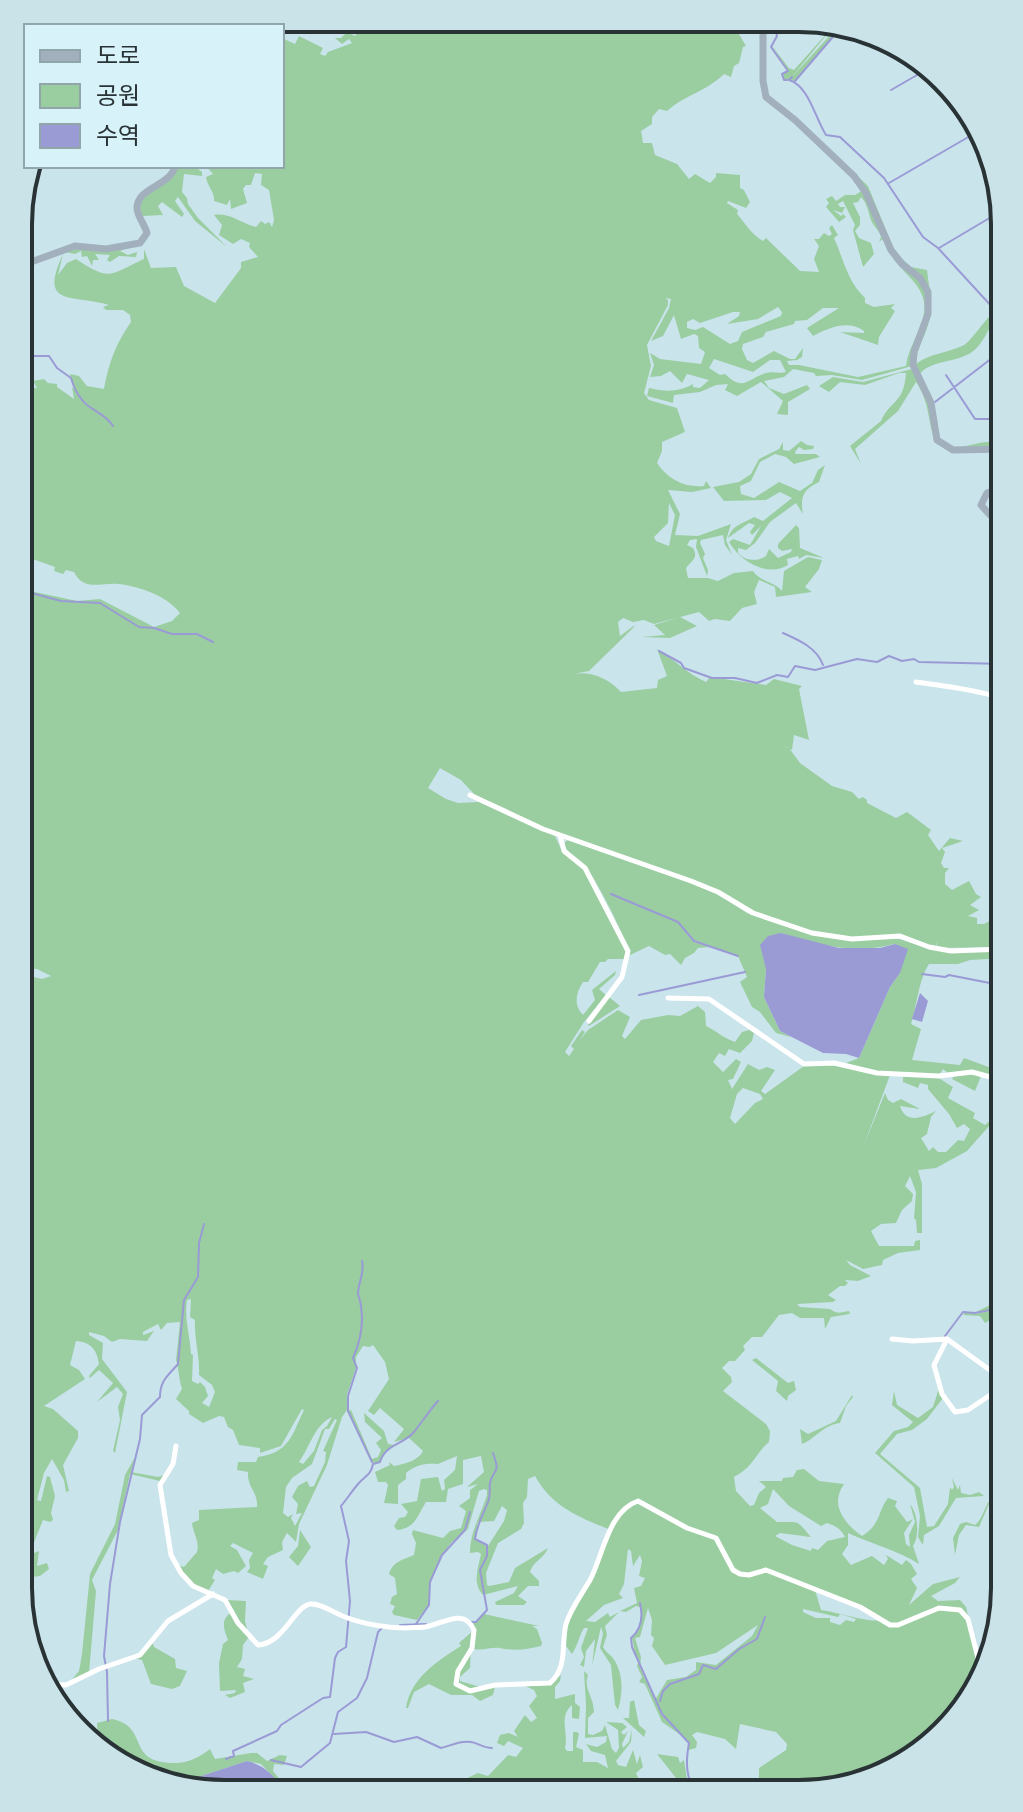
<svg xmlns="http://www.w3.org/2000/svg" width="1023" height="1812" viewBox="0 0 1023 1812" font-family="'PT Sans Narrow','Noto Sans KR',sans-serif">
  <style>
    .green { fill: #9acea1; fill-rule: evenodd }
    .water { fill: #9a9ad5 }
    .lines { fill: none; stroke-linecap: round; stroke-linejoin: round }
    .stream { stroke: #9a9ad5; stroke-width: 2 }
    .street { stroke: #fff; stroke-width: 5 }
    .secondary { stroke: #a2b0bd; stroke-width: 7 }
    .rim { fill: none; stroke: #293336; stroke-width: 4 }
  </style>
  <rect width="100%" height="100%" fill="#cae4ec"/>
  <path class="green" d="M344 19 351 34 355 36 363 26 359 19V26H357L355 19 730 21 733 33 739 34 746 46 743 47 739 63 734 66 731 77 724 74C707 91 685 95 667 111L659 109 652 117V124L641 131 643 143H652L655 155 677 164 689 179 695 174 710 183 716 177V173L740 175V188L744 190 750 202 746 208 728 201 727 203 738 210 737 214C746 224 751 234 763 241L766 238 800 271 819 272 814 259 819 246 814 239H819L824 233 829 236 832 234 829 228 832 225 838 235 834 238C844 260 847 281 865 298V303L874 307 895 304 891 308 895 311 879 337 878 345 840 332 864 333V331C848 320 831 327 813 336L807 328 839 308H823L807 320 795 321 794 324 766 332 763 337 743 344 742 349 747 360 753 363 774 351 790 359H795L803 348 802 357 797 360 787 361 789 365H799L858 377 906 366C908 347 921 332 924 313 928 290 908 277 895 261 890 254 887 246 883 239L879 242 881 237C879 230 874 227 871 220 868 212 868 204 861 197L858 202 853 203 860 217V225L855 231 859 238 871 243 874 254 863 267 853 230 855 225 843 201 838 204 840 207H845L842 213 833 210 841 216 843 214 846 217 839 222 826 207 829 203 826 199 832 196 836 201 845 195H855L863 190 890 250 923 284 928 306 912 366 862 380 832 375 816 376 814 373 793 369 784 377 764 381 769 388 784 394 807 385 810 389 788 402V415L777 414 783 401 761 382 737 396 725 390 728 384 716 385 700 392 674 395 673 403 647 396 649 388C665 392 679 392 693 384V387L700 388 709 380 687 374 682 383 670 371 661 376 650 377 654 365 650 353 660 359 701 364 705 352 699 348 698 336 694 334 681 339 674 315 663 336 651 341 669 308 671 299 665 298 668 300V305L647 345 651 366 644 393 649 400 677 408 685 432 662 442V451L657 463C668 479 684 488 704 486L706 481 711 488 692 492 668 490 680 514 675 535 698 536 731 524 726 540 732 555 725 545 723 535 701 540 700 543 705 554 703 558 708 570 707 576 696 547 697 539 690 540 687 545 693 548C699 558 691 561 686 568L688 578H708L718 581 734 573 753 571C760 582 774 581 782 591L784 571 808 557 822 560 819 569 805 587 812 592 776 597 775 587 759 580 754 592 757 604 742 608 730 621 715 619 709 621 699 612 654 624 644 620 633 622 623 618 618 622 620 636 635 625 633 628 589 671 573 674C591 671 608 678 621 692L657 688 658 680 667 676 657 649C676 661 688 674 706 682L710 677 766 685 774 679 802 686 799 689 809 740 794 735 792 750 781 744 789 748 800 763 832 786 852 792 859 799 863 797 867 800V803L896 818 907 812 931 830 928 835 939 851 950 838 963 841 942 848 945 852 941 863 944 868H949L945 873V884L952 890 969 881 976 894 981 897 970 905 979 910 968 916 977 918V924H984L1001 914V907L1005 899V947L937 948V941L936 948 900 936 852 939 812 932 765 917 724 894 543 829 475 795 461 780 440 768 428 788 446 799 458 803 479 802 555 836 561 849 581 865 626 950 625 959H608L605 962H600L588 982H583C576 993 573 1005 583 1015L595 1000 592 990 616 971 615 975 599 989 606 995 584 1022 565 1052 569 1056 574 1049 571 1046 582 1030 585 1032 580 1040 588 1030 618 1010 630 1017 622 1036 625 1039 641 1020 668 1015 680 1016 698 1006 705 1012 706 1026C715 1030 725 1039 735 1042L742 1032 749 1030 754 1033 752 1041 740 1053 729 1049 725 1056 719 1053 713 1062 723 1072 736 1059 741 1062 733 1079 728 1080 732 1089 748 1064 759 1070 767 1067 775 1070 761 1091 765 1094 804 1066 843 1065 890 1075 864 1145 885 1093 888 1100 893 1103 901 1099 920 1109 900 1106C906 1125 923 1117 936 1111L931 1117 927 1134 921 1138 929 1151 933 1147 938 1152H946L958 1140 964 1141 970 1129 964 1124 957 1128 949 1114 928 1089V1085L920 1083 918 1088 903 1082V1076L937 1077 953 1087 948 1098 975 1113 973 1118 985 1125 999 1113 1005 1117V1120L998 1116 967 1151 936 1168 918 1170 922 1184V1233H917L916 1220 914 1218 916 1192 910 1176 905 1186 913 1194 912 1201 902 1210 896 1223 881 1224 871 1231 879 1246H914L915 1241 920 1240V1250L898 1253 883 1260 882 1265 863 1269 846 1260 850 1265 871 1276 858 1281 845 1280 848 1283 845 1286H840L828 1295 836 1300 833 1302 797 1304 800 1307 830 1309C838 1315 840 1312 849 1311L850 1314 831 1317 825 1329 824 1318H800L792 1313 779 1315 762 1337H752L743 1346 745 1350 735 1361H729L722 1368 731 1377 732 1382 723 1391 766 1424 770 1431 769 1442C754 1455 754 1467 734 1477L736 1491 750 1506 754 1505 759 1493 766 1487 759 1481H782L783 1478 793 1477 797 1470 804 1469 819 1481 844 1484C829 1505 845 1524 862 1536 882 1523 877 1512 888 1498L897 1501 895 1506 907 1522 913 1519 904 1533 906 1544 910 1547 909 1535 915 1522 910 1504C918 1514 920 1536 913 1546L919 1564C897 1550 872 1544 848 1533V1545L842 1554 851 1565 872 1556 884 1565 888 1559 886 1555 902 1565 906 1560 911 1564 917 1574 911 1579 917 1588 909 1605 933 1584 960 1577 955 1583 931 1596 938 1601 960 1600 966 1607 980 1667 963 1713 866 1783 799 1794H759V1768L786 1750 787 1744 776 1732 740 1724 736 1749 725 1739 697 1732 692 1735 697 1742 696 1748 688 1750V1740L662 1722 645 1684 639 1682 642 1677 637 1666 639 1660 635 1653 632 1638 640 1627 642 1608 636 1606 626 1612 620 1611 637 1603 634 1588 641 1586 645 1578 639 1576 642 1561 640 1555 633 1566 631 1551 628 1549 624 1584 619 1594 623 1598 604 1605 586 1621 595 1622 608 1613 610 1617 619 1612 605 1626 607 1635 603 1647C605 1651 609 1654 612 1657 624 1672 623 1693 618 1710L615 1705 611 1665 600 1648 603 1633 601 1627 592 1666 595 1639 586 1651 584 1667 580 1665 584 1657 581 1648 588 1628H584C579 1636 578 1645 572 1654L566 1646V1627L611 1530C580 1518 551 1506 535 1476L528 1479 527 1497 523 1503 524 1523 521 1529 498 1543 486 1573 487 1585 489 1586 509 1582 515 1568 548 1548C544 1559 533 1561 530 1572L539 1581V1586H528L518 1596 527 1602 524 1605H496L495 1602 514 1593 518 1586 483 1595C472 1583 478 1569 481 1554L478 1552 470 1553C470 1531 481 1515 487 1495V1490L484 1489 479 1491 468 1529 451 1543 442 1555 430 1582 429 1605 417 1620 394 1615 392 1612 395 1606 390 1604 392 1597 397 1594 395 1578 389 1574C392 1562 402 1560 414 1555L416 1543 412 1534 413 1530 443 1538 450 1531 461 1528 466 1511 459 1506 470 1498V1490L478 1484 467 1487 484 1472 481 1456 463 1460V1484L448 1489 446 1502H426C417 1516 416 1528 397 1530L394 1526 399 1518 405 1517 408 1512 401 1504 417 1501 421 1479 438 1477 442 1491 445 1489 444 1480 455 1470 457 1456 438 1464C426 1463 417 1464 406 1473V1479L398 1485V1504L384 1503 388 1485 386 1482H378L375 1472 390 1465 389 1462 394 1466C405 1464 419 1460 423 1451L409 1438 394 1442 404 1429 380 1408 374 1415 368 1411 389 1379 385 1362 373 1345 370 1347 363 1346 356 1357V1368L347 1395V1410L342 1417 327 1465 299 1524 296 1542 287 1533 282 1542 283 1550 268 1557 263 1564 268 1566 263 1579 247 1572 250 1568 249 1560 253 1553 233 1543 230 1546 237 1550 246 1566 238 1573 234 1571 223 1574 216 1569 212 1578 215 1580 208 1591 193 1585 177 1565 184 1567 197 1552C200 1542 193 1533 192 1523L199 1520V1510L257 1507C258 1491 247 1488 248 1472L237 1470 238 1462H256L258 1457C289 1453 292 1435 304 1410L302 1409 281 1446 260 1453V1448L239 1445 233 1430 228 1427 224 1417 219 1416 203 1423 189 1414V1411L176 1399 182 1389C179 1380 178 1364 176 1360L180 1322 167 1323 161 1330 158 1324 143 1332V1335L154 1331 147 1341 120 1339 112 1342 104 1336 89 1332V1335L103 1343 102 1359 127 1392 115 1453 113 1451 120 1420 118 1407 123 1394 117 1387 97 1402 113 1383 99 1370 90 1378 89 1376 99 1364C97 1350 91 1342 76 1341L70 1365 79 1370 85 1379 44 1406 53 1409 78 1431V1438L63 1465 69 1491 66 1492 64 1480 52 1459 44 1473 37 1500 41 1501 47 1476 50 1477 55 1496 51 1513 53 1520 50 1522 43 1520 31 1550 34 1553 39 1551 37 1566 47 1563 49 1569 40 1576 18 1579 19 981 26 979 25 975 42 979 51 976 37 969 19 968V586L29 587 30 591 77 601 100 599 154 627 172 621 180 613C166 595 140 587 119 584 101 582 84 592 74 572L66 570 63 574 54 571 55 567 30 558 28 561 19 560V388H37L33 381 44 379 48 383 57 384V387L74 399 72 387 74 389 70 374 79 376 87 386 104 389C109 363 115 345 131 322L130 315 123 310H106L103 307 109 305C72 294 38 308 63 254L58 275 67 263 76 259C111 282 109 275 144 259V249L151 268 176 267 184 286 215 303 241 268V262L258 257 249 247 250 243 241 239 233 244 219 235 222 225 214 215C230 212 240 223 256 227L261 221 265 224 269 222 272 227 274 220 269 190 261 185 262 174 255 173 251 185H246L243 189 247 203 231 209 230 199 227 205 214 201C215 192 207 186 206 177L213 174 206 166H282V38L295 44 299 36 323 48 320 54 325 56 328 52 352 43 349 39 342 44 335 38H341L345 34ZM778 307 782 312 781 316 742 332 738 341 730 344 703 327 695 330 687 328V322L693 319 700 323 733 312H740L739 316 727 324 758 319ZM714 359 753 372 770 360H780L786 372C779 374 774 371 766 373 746 379 744 392 725 374L720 375 709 368ZM669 503 675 515 669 546 656 541 654 537 668 523ZM743 1088 760 1094 763 1099 755 1103 735 1124 730 1118 737 1094ZM191 1299 190 1317 195 1320C194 1339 200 1356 199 1375L212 1385 215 1392 209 1407 202 1403 208 1396 205 1387 200 1382 198 1384 192 1381 193 1355 191 1354C190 1334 184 1320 187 1300ZM332 1417 327 1426 322 1430 314 1451 303 1464 299 1462C310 1447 315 1424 332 1417ZM335 1419 337 1420 323 1451 326 1452 325 1462 314 1486 310 1487 307 1481 298 1486 292 1497 298 1504 296 1514 302 1513 295 1526 291 1518 293 1514 288 1517 283 1513 286 1487 292 1478 312 1464 325 1429H329ZM773 1489 789 1506 821 1526 827 1523C836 1526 841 1529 845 1537L827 1541 818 1550 812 1548 811 1551 792 1545 775 1536 780 1533 811 1537C794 1517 800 1523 777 1522L760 1508 768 1504ZM502 1506 507 1510 504 1521 488 1546 475 1539 478 1522 494 1521ZM815 1590 860 1607 881 1620C869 1623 837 1612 821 1610ZM648 1608 652 1620 651 1635 654 1638 652 1646 665 1665 716 1653 758 1625 752 1636 716 1665 696 1662V1670L686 1677 667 1680 655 1700 640 1667 641 1657 635 1638 640 1637ZM803 1609 838 1617 840 1614 856 1619 854 1622 846 1620 840 1625 830 1622V1618H816L803 1612Z
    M764 21 766 27 765 81 769 97 799 120 868 186 895 252 911 267 927 270C929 288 933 302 929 321 926 336 916 348 916 364 930 353 948 353 964 345 972 340 985 319 995 311L998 314C990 325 983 345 972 352 956 363 929 360 919 375 923 382 929 389 932 397 937 410 932 427 940 440 954 459 983 433 1005 445V447L956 450 949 449 938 440 932 403 914 365 915 353 929 314 931 296 927 286 892 250 867 192 855 175 796 119 767 96 764 81Z
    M837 22 792 77 841 23 844 24 794 81 784 79 783 74 789 71 772 47V46L789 68 794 70Z
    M177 166H194L202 172V176L184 174 182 192 187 198 188 204 198 218 227 247 195 221 178 197 175 201 184 214 182 217 162 202 158 206 163 215 143 216C153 246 147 242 120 251L128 255 137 252 136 257 119 256 110 262 107 260 110 255 95 254 99 260H93L92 266 87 256 82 257 81 251 75 254 65 252 68 249 106 250 146 239 140 212 141 201Z
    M912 369 928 400 938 445C927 430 932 405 916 382L898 411 855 449 861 464 850 446 881 421C890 400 904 404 906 373H899L865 385 840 382 829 392 819 386 833 377 863 382Z
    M801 441 807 445 814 446 813 449 804 450 799 447 795 452 796 454H816L820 457 794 464 786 457 775 454 760 462 751 481 740 486 741 494 754 498 779 482 800 491 812 483 818 470 825 465 819 482C803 490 800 496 803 514L796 503 770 522 755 543 746 550 738 548V553C745 561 758 562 766 556L769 549 778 558 791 552 792 549 782 551 778 548V544L796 525 799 528 800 548 824 558 806 555 799 559 798 556 787 559 788 565C767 578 740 561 729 542L733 539 750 545 761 526 752 535 750 532 755 525 749 523 728 538C733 524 743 524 754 517L763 521 792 498 780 492 766 500 724 501 713 487 739 482 751 474 759 459 779 449 783 442V450L789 451Z
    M680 617 697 626 670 638 642 637 665 635 654 625Z
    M568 840 691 883 720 895 747 913 816 936 899 939 930 949 1005 950V958L970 960 958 964H929C919 978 917 1005 911 1024L921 1029 912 1060 960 1065 964 1058 1005 1073V1080L983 1073H948L943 1069 939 1075 879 1072 846 1063 859 1058 890 987 900 973 901 948 894 944C856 955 818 945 781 933L766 969 764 997 780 1031 791 1037 776 1033 760 1012 752 1007 740 982 747 977 738 956 694 940 686 933 694 942 709 947 698 948 694 953 685 958 681 965 670 954 665 955 649 946 630 955C625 936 597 880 584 865 577 856 567 855 564 843Z
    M609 997 620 1006 589 1026 588 1025Z
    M968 1074 981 1076 975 1091 952 1079 955 1075Z
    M990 1305 993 1308 1005 1305V1312L985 1323 980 1316 963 1315 966 1312 975 1314 999 1309 976 1312Z
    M756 1358 788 1383 794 1381 796 1390 788 1396 787 1401 776 1391 778 1381 752 1360Z
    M939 1388 943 1398 927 1419 912 1430 897 1434 880 1454 920 1488 927 1527 934 1526 948 1504 950 1487 952 1490 954 1487 952 1478 958 1490 960 1485 961 1493 970 1495 979 1492 984 1496 956 1498 939 1526 924 1535 923 1545 918 1537 920 1516 914 1487 875 1453 894 1431 908 1427 913 1422 892 1405 894 1391 897 1405 918 1418 933 1407Z
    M852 1395 853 1397 846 1406 840 1423C823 1425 815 1439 802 1444L800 1429 808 1434 836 1421Z
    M351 1410 372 1459 378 1457 381 1450 376 1443 382 1438 365 1422 364 1413 384 1431 388 1444 395 1445 385 1451 380 1462 374 1463 371 1461C364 1443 355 1428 348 1411Z
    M135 1457 131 1472 158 1477 164 1475 160 1481 130 1474 118 1530 92 1580 96 1591 89 1673 70 1682 79 1671 82 1654 90 1574 115 1524 125 1475Z
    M992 1497 979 1527 966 1525 959 1535 955 1555 953 1538 960 1524 966 1522 975 1525C982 1520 985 1505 992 1497Z
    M300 1530 311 1547 298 1566 289 1557 298 1546Z
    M226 1600 246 1601 245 1621 249 1637 243 1645 242 1659 237 1667 245 1669 243 1676 254 1679 243 1683 245 1692 230 1698 225 1695 235 1693 236 1690 220 1691 219 1663 223 1644 228 1640C223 1628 220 1618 234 1611Z
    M484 1614 539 1626H532L537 1629 542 1643 541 1646C525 1650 515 1651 499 1648 489 1647 482 1652 471 1648L470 1668 460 1677V1681L477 1686 547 1685 561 1675 560 1681 555 1687V1699L575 1694V1703L580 1707 579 1719 572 1718V1705C558 1717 569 1734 565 1748L567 1751H573V1732H577L579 1734 576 1747 583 1750V1762H597L608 1768 605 1755 591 1751 586 1744 597 1747 606 1742 607 1736 585 1738 586 1705 584 1671 588 1675C583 1689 594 1697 594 1712L588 1718V1734L593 1735 602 1731 605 1725 612 1749 616 1753 619 1748 618 1730 606 1722 622 1723 627 1727 621 1732 624 1735 628 1731 622 1744 623 1748 629 1742 632 1729 631 1742 616 1761 618 1765 626 1767 633 1750 637 1764 640 1755 643 1767 636 1773 640 1782 650 1786 653 1794 501 1793 492 1779 482 1786V1793H417L454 1791 464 1785 465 1779 478 1773 488 1776 508 1755 516 1757 523 1748 508 1741 504 1746 497 1743 500 1735 509 1733 518 1737 514 1731 525 1715 531 1722 537 1718 529 1706 537 1696 534 1690 523 1685 495 1687 493 1695 480 1701 472 1695H451L429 1684 414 1692 408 1708H406C410 1679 437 1661 461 1646L459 1643 474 1630 471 1623 476 1622Z
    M152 1641 154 1647 175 1659 176 1668 187 1671 180 1686 172 1689 151 1684 142 1660 135 1658Z
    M634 1700 639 1725 646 1731 644 1737 623 1718H629L630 1702Z
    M112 1719C151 1727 124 1763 175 1763 188 1763 200 1757 210 1749L215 1759 251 1753H257L267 1761 280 1755 287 1756 284 1765 274 1764 273 1771 290 1792H281V1785L261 1764 247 1761 177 1784 98 1751 94 1745 98 1741 97 1723Z
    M657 1754 678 1757 680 1763 684 1760 687 1779 676 1778Z"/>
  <path class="water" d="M781 933 839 948H880L895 944 908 949 900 973 890 987 859 1058 846 1054 823 1053 780 1031 764 997 766 969 760 945 768 936Z
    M920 993 928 1001 922 1022 912 1019Z
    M247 1761C263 1765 270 1772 281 1785V1792H196L177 1784Z"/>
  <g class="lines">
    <path class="stream" d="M774 21 777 36 771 47 788 71 782 74 784 80H787
      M792 77 789 80C809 86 815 118 826 135L840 137 884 178 923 237 938 248 994 309
      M795 81 844 24
      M891 90 931 67
      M889 183 977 132
      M939 248 1003 210
      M20 343 27 347 33 356H49L57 368 71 378C74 387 76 393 83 401 91 411 104 412 113 426
      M946 375 975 419H1005
      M935 402 1005 348
      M19 597 35 594 61 601 100 603 139 627 154 628 172 634H197L213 642
      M783 633C799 640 817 648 823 665
      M659 651 681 663 684 668 712 678H735L757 683 777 675 788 677 795 666 815 670 857 659 877 662 889 656 902 661 914 659 919 662 1005 664
      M611 894 678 922 694 941 738 956
      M922 974 945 977 949 975 1005 986
      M639 995 745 972
      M362 1261C365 1273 358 1282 358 1294 359 1298 361 1302 361 1307 364 1325 360 1342 353 1358L357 1368 348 1396V1411L372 1462
      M945 1336 963 1312 975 1313 1005 1307
      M640 1603C643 1616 642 1629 631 1638L632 1647 662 1714 689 1743C685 1765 687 1772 693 1794
      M471 1622H476L487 1610 480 1570 487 1556V1545L475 1539C477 1524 483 1515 488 1502 491 1495 489 1488 490 1483 494 1466 501 1476 493 1453
      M416 1624 429 1605 430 1582 442 1555 465 1530 470 1512
      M400 1625 426 1624
      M660 1701 663 1691 670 1684 699 1674 703 1665 716 1669 739 1649 757 1639 765 1617
      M108 1721 107 1672 104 1656 110 1584 120 1522 140 1439 142 1415 160 1397C160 1380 168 1376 178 1364L184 1300 198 1277 199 1243 204 1224
      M334 1734 366 1732 394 1742 417 1737 441 1748C451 1746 459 1740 471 1742 478 1743 483 1748 492 1748
      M226 1759 234 1756 233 1751 277 1731 281 1725 323 1698 330 1697 335 1658 338 1652 346 1647 350 1601 346 1561 349 1541 341 1506C347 1499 352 1491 358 1484 365 1476 371 1475 373 1464L380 1462C385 1444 403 1445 414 1432 422 1422 429 1411 438 1401
      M271 1760 301 1767 330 1743 338 1712 357 1698 367 1678 378 1632 382 1628
      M290 1790 298 1792"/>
    <path class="street" d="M916 682C946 686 976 690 1005 699
      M470 795 543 829 691 881 718 892 753 913 812 933 852 939 900 936 929 947 951 951 1005 949
      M560 835 564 851 585 868 628 951 622 977 589 1021
      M668 998 709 999 804 1064 834 1063 877 1073 939 1076 972 1072 1005 1081
      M892 1339 913 1341 947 1339 1005 1381
      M947 1339 934 1365 942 1394 955 1412 968 1410 1005 1385
      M1005 1439C992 1426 996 1412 1005 1397
      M176 1446 173 1464 160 1485 171 1555 181 1573 193 1586 225 1600 238 1623 258 1645C283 1644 295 1606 310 1604 321 1603 334 1613 345 1617 363 1624 387 1628 406 1628 412 1627 419 1628 425 1627 443 1624 464 1607 474 1630L472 1648 458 1671 456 1684 470 1691 495 1685 550 1683C568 1668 561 1644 566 1624 571 1608 582 1594 590 1580 603 1556 608 1511 638 1501L687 1528 716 1538 733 1570 740 1574 749 1575 766 1570 860 1607 890 1625H898L939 1608 960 1610 968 1619 980 1666
      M1005 1580 1002 1561 1005 1548
      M50 1684 66 1685 99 1669 140 1655 168 1621 213 1594"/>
    <path class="secondary" d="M300 18 308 22 315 19
      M763 21V81L766 97 795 120 854 176 866 193 891 250 902 264 920 278 928 292V314L914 352 913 365 931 403 937 440 953 450 1005 449
      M248 26 262 18
      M20 266 75 246 106 249 140 243 147 233C145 225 137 216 137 208 137 187 171 186 175 166
      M1005 523 990 515 981 505 987 493 1005 486"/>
  </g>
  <path d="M0 0H1023V1812H0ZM224 32H799A192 192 0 0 1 991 224V1588A192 192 0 0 1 799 1780H224A192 192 0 0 1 32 1588V224A192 192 0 0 1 224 32Z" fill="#c9e3e9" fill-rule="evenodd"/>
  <path class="rim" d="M224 32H799A192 192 0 0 1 991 224V1588A192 192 0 0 1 799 1780H224A192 192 0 0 1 32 1588V224A192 192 0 0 1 224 32Z"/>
  <rect x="24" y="24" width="260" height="144" fill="#d7f2f9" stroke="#91a6ab" stroke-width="2"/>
  <rect x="40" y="50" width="40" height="12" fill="#a2b0bd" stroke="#91a6ab" stroke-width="2"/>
  <text x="96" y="64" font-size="24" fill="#293336">도로</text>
  <rect x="40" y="84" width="40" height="24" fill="#9acea1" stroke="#91a6ab" stroke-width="2"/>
  <text x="96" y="104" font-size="24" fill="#293336">공원</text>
  <rect x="40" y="124" width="40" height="24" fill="#9a9ad5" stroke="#91a6ab" stroke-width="2"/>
  <text x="96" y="144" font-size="24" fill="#293336">수역</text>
</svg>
